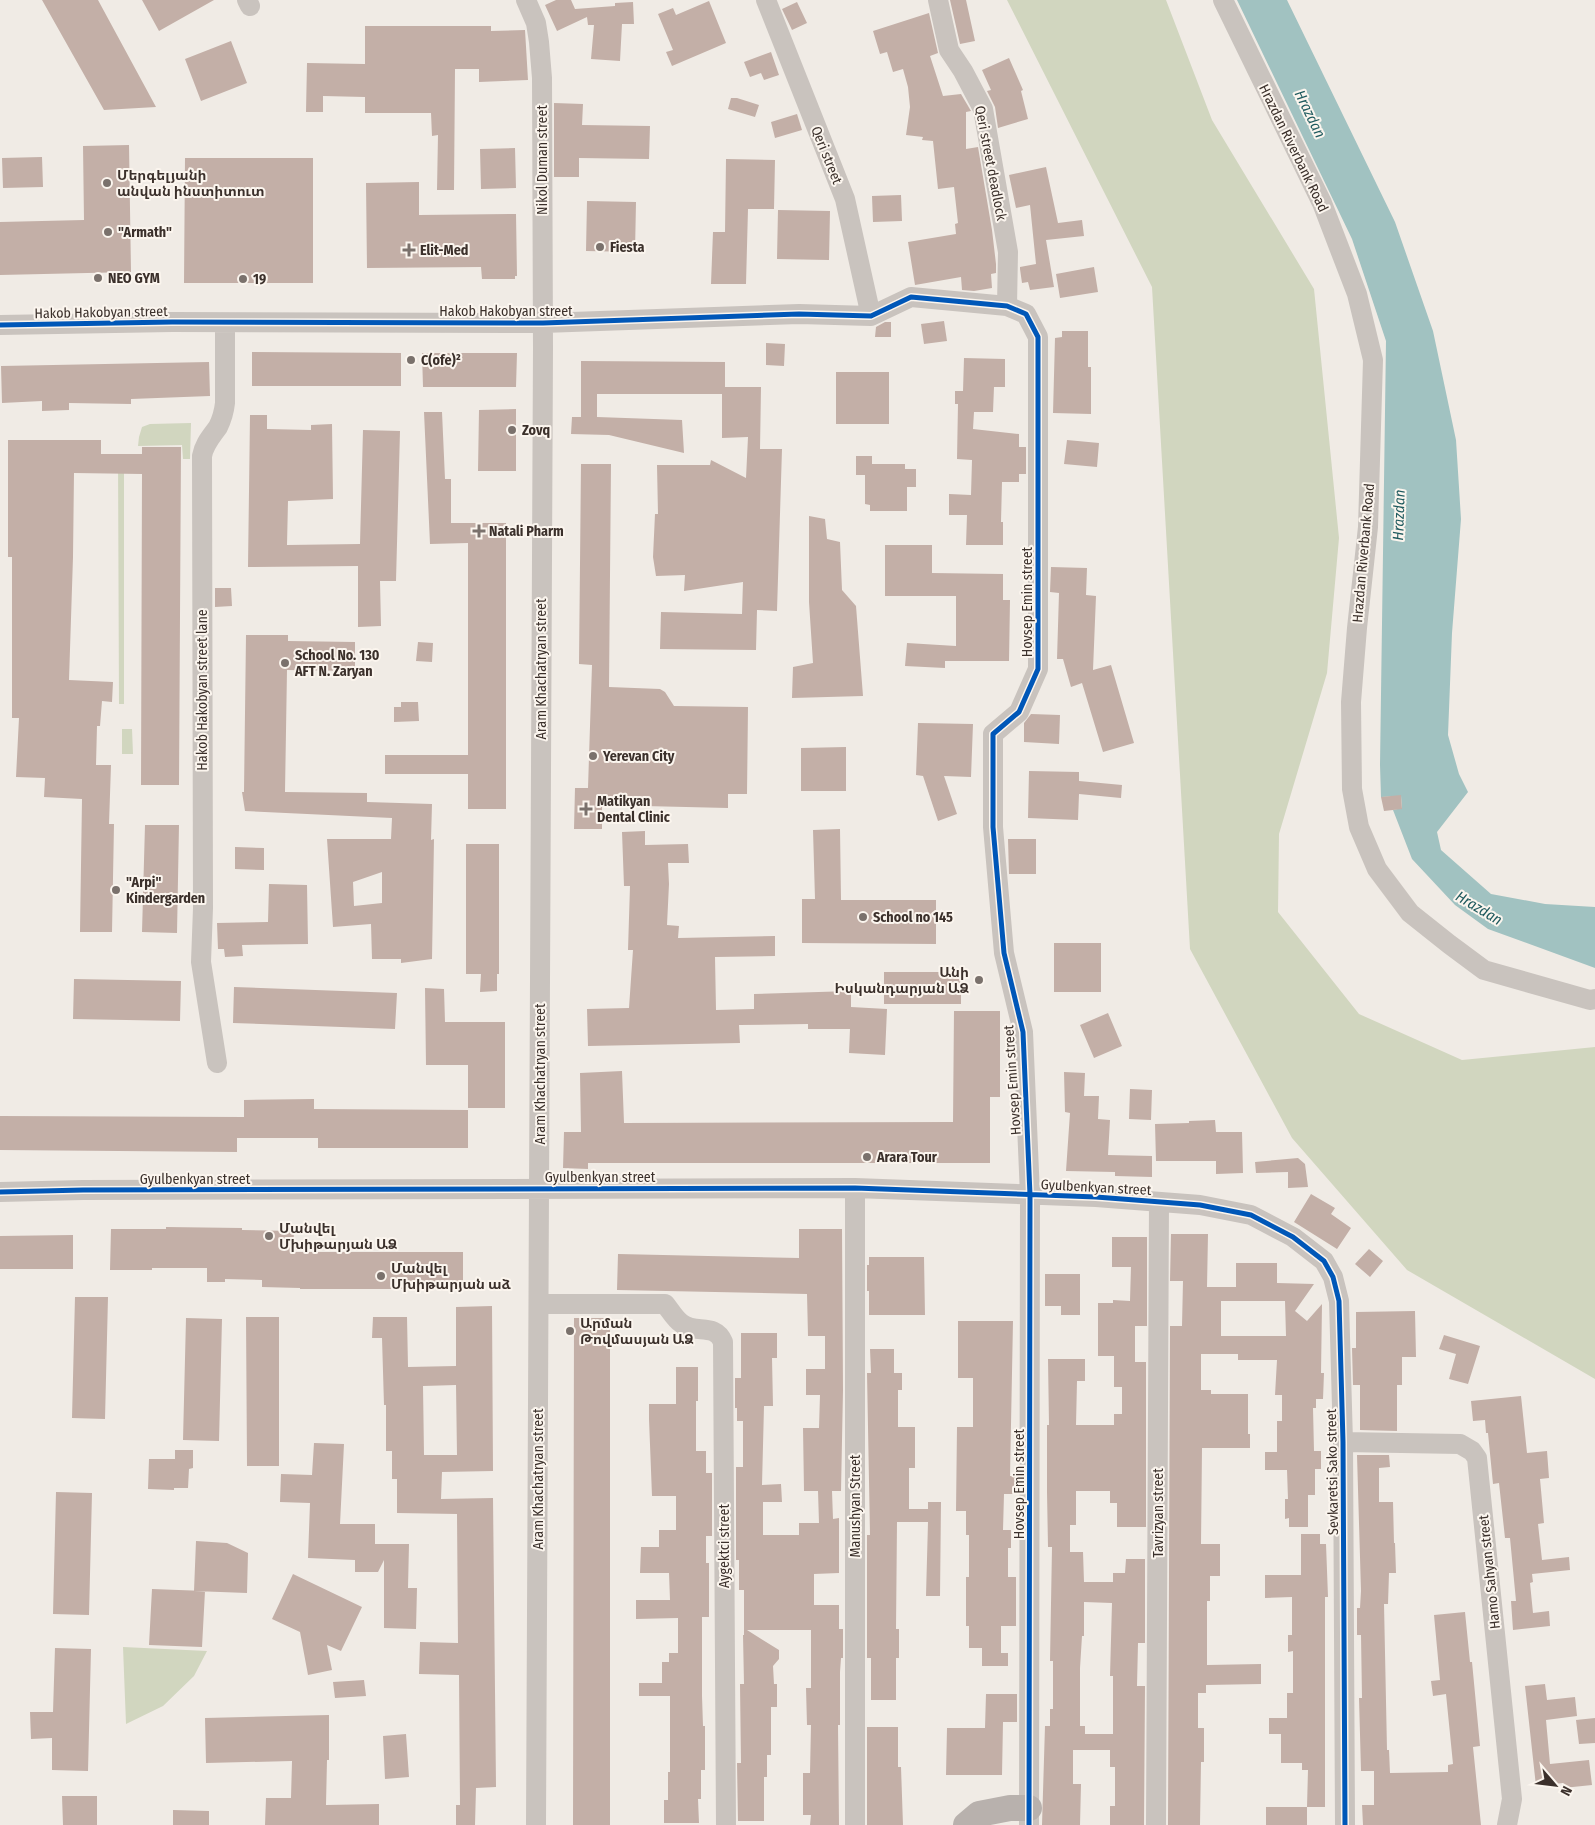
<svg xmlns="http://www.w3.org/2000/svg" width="1595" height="1825" viewBox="0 0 1595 1825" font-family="'Fira Sans Condensed','Noto Sans Armenian',sans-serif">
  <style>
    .green { fill: #d1d6bf }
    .water { fill: #a1c2c1 }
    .building { fill: #c3afa7; fill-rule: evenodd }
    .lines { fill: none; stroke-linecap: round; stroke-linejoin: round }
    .minor { stroke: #c9c3be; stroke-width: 20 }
    .major { stroke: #b8b1ad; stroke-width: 26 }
    .cycleway-casing { stroke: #fbf5ee; stroke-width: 8 }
    .cycleway { stroke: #0057b8; stroke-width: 5 }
    .poi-dot { fill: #7a716c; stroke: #fbf5ee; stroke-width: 2 }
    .labels { text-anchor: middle; stroke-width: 4; stroke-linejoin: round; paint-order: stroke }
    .street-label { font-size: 14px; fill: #3b302b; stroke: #fbf5ee }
    .poi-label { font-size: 14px; font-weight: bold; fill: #3b302b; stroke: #fbf5ee; text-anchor: start }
    .water-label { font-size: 15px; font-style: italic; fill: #1f5a5e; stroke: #fbf5ee }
  </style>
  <rect width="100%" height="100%" fill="#f0ebe5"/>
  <path class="green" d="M1007 0H1166L1212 120 1314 289 1339 538 1327 673 1279 834 1278 912 1359 1014 1462 1060 1595 1047V1379L1407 1270 1292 1138 1190 949 1152 287Z
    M191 423 190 459H183L182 445 138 446 139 437 142 427 150 424Z
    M118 455H124V704H119Z
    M122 729H132L133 754H122Z
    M123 1647 207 1651 194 1676 163 1706 126 1724Z"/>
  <path class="water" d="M1237 0H1287L1395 222 1433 331 1456 440 1461 519 1452 633 1448 735 1459 774 1468 792 1437 832 1441 850 1491 894 1545 904 1595 907V968L1488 929 1455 905 1412 859 1393 810 1402 808 1401 796 1381 797 1380 765 1386 341 1352 239Z"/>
  <path class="building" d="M42 0H98L156 107 104 110Z
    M142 0H214L159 31Z
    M556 0H571L575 9 615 6V3L633 2 634 24H622L620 61 591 59 594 25H588L587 17 557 31 545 5Z
    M950 0H966L975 41 960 44Z
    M709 1 726 43 672 66 666 52 673 50 658 14 673 8 676 15Z
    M797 2 807 23 792 30 782 9Z
    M929 13 938 53 930 56 943 96 961 94 971 111 966 112V149L978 147 992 230 996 264V273L991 274 992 288 974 291 962 290 961 277 915 285 908 242 956 234 955 224 958 223 954 187 938 189 933 141 922 140 923 137 906 135 910 107 908 87 903 69 893 72 887 52 880 54 873 31Z
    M365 26H491V31L525 30 528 80 479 82V69H455L454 190H437L438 135 432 136 431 113H365V97L323 96V112H306L307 63 365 64Z
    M231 41 247 83 201 101 185 59Z
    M771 52 779 75 764 80 761 73 750 77 744 62Z
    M1009 58 1023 90 1021 91 1028 119 998 128 995 107 987 91 991 90 982 70Z
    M731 98H737L759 105 755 117 728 109Z
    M554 103 583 104 582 125 650 126 649 159 579 158V177H554Z
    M797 114 802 130 775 138 771 122Z
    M129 145 131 272 0 275V222L84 220 83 146Z
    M515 148 516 188 481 189 480 149Z
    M42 157 43 187 3 188 2 158Z
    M185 158H313V283H184Z
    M726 159 775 160 774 209H748L746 284H711L713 232H725Z
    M1046 167 1058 223 1082 220 1084 236 1046 240 1054 287 1030 290 1028 282 1022 283 1020 269V267L1036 264 1030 205 1016 208 1009 175Z
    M419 182V215L516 214 517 276H515V279H482L481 267 367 268 366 183Z
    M901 195 902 221 873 222 872 196Z
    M587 201 636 202 635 252 586 251Z
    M778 210 830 211 829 260 777 259Z
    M1094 267 1098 292 1060 298 1056 274Z
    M944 321 947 341 924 344 921 324Z
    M885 322H891V337H875L876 327Z
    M1062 331H1088V367H1091V414L1053 413 1055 338 1062 337Z
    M766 343 785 344 784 366 766 365Z
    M252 352 401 353V386H252Z
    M422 353H517L516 387H423Z
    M964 358 1005 359V387H994L993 412H974L973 429 1019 434V447H1026V474H1019V482H1002L1001 522H1003V545H966L967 515H949V494L971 495 972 460 957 459 958 404H955V391H963Z
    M581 361 725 362V387H761L760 449H782L777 611 757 610 756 650 660 649 661 612 742 614 743 582 684 591 685 575 656 576 653 557 655 514H658L657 465H710L711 460 746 478 748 437 722 438V394H597V417L682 420 684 453 609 435 571 434 572 417H581Z
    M209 362 210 396 131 399V404L69 403V410L42 411V401L2 403 1 366Z
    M836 372H889V424H836Z
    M516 409V471H478L479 410Z
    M424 412H442L445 479H451V523H506V809H468V774H385V755H468V543L430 544Z
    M250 415H267V429L311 430V425L332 424 333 499 288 501 287 545 360 544 363 430 400 431 396 581H380L381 626 358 627V566L248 567Z
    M8 440H101V454H142V447H181L179 785H141L142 474 74 473 73 557 69 680 113 682 112 702 102 701 100 726H97L96 765H111L109 824H114L112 932H80L82 799 44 797 45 778 16 777 19 718H12V557H8Z
    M1067 440 1099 443 1097 467 1064 464Z
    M856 456H872V464H905V469H916V487H907V511H870V505L865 504V475H856Z
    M581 464H611L609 687 660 689 665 692 674 706 748 707 747 794H728V808L602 805V829H574L575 788H588L592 665 579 664Z
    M809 516 825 519 827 539 840 542 842 590 856 606 863 696 792 698 793 667 813 663 809 602Z
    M885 545H932V573L1003 574V600H1010L1009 661H945V668L905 666 907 643 956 646V596H885Z
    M1051 567 1087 568 1086 595 1096 596 1093 670 1111 665 1134 743 1103 752 1082 683 1071 687 1063 659H1057L1059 593 1050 592Z
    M215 588H231L232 606 215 607Z
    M246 635H288V641L355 642V671L287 670 285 792 367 793V802L432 804 431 840 434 839 432 959 401 963V959H372L371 924 333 927 327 839H391L392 818 245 811 242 792H244ZM382 872V903L354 906 353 882Z
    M418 642 433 643 432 662 416 661Z
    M401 702H418L419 721 394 722V707H401Z
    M1031 714 1060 715 1059 744 1024 742V723Z
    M918 723 973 724 971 777 944 776 957 814 938 821 923 776 916 775Z
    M846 747V791H801V748Z
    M1029 771 1079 772V781L1122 785 1121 798 1079 794 1078 820 1028 818Z
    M1401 795 1402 809 1384 811 1381 797Z
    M145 825H179L177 933 142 932Z
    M840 829 841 900H936V944L802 943V899H815L813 830Z
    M645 831V845L688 844 689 863H668L669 884 667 925 679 926 678 938 775 936V956L715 957 716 1010 754 1009V994L851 991V1007L887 1009 885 1055 849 1053 850 1029H808V1024L739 1025 740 1043 588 1046 587 1009 629 1008 633 950H628L630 886H624L622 832Z
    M1008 839H1036V874H1009Z
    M466 844H499V974H497V991L480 992 481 974H466Z
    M235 847 264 848V870L235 869Z
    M269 884 307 885 308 944 242 945 243 956 225 957 224 949H218L217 923 268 922Z
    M1054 943H1101V992H1054Z
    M884 972H961V1004H884Z
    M74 979 181 981 180 1021 73 1019Z
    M234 987 397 993 395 1029 233 1023Z
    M425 988 444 989 445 1022H505V1108H468V1065H426Z
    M954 1011H1000V1097H990V1163H588V1169L563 1168 564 1132H581L580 1073 622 1071 624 1123 953 1122Z
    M1108 1013 1122 1046 1094 1058 1080 1025Z
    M1064 1072 1085 1073 1084 1096H1099L1098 1119 1110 1120 1108 1155 1152 1156V1177L1115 1176V1172L1066 1171 1070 1113 1065 1112Z
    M1130 1089 1152 1090 1151 1120 1129 1119Z
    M314 1099V1109L468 1110V1148H318V1138H237V1152L0 1150V1116L244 1117V1100Z
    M1215 1120 1216 1132H1242L1243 1173 1216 1174V1161H1156L1155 1124 1189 1123V1121Z
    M1298 1158 1305 1164 1308 1187 1288 1188V1172L1256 1173 1255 1162Z
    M1311 1194 1335 1208 1331 1214 1351 1228 1337 1249 1294 1222Z
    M166 1227 242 1228V1230L294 1231 293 1252H463V1289H300V1288L262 1287V1280L225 1279V1282H207V1268H152V1270H110L111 1229H166Z
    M799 1229H842L843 1390 841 1491H832L833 1519 839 1518V1573L814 1574V1605H839V1629H843V1658H841L840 1672V1725H838L839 1825H810L811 1815H803V1773H810L811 1725H807L806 1688H811V1630H747L779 1650V1659L773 1666 774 1684H777V1707H771V1755H767V1777H764V1821H738L737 1763H741L740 1684H744L743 1635H744V1590H739V1560H736V1467H743V1421H737V1408H735V1378H741V1333H777V1358H772L773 1406H764L762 1485 781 1484 782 1502H763V1535H799V1523H819L818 1491H804L803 1428H819L820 1395H806V1369H825V1336H808L807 1294 617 1290 618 1254 799 1258Z
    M1171 1234H1208L1207 1287H1236V1263H1277V1283L1314 1284 1295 1311 1307 1321 1322 1304 1321 1373H1324L1323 1399H1316V1408H1313L1314 1451H1321V1469H1315V1495H1308V1527H1289V1518L1285 1519V1499H1288L1287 1470H1265V1452H1277V1421H1282V1395H1275L1277 1360H1238V1354H1201V1390H1211V1394H1248V1434H1250V1448H1202L1201 1544H1220V1576H1210V1601H1207V1665L1261 1664V1684L1206 1685V1693H1198V1728H1204V1762H1201L1200 1825H1168L1170 1326H1182L1183 1281H1170ZM1221 1301H1285L1286 1336H1221Z
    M73 1235V1269H0V1236Z
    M1112 1237H1147V1326H1135V1362H1146V1527H1117V1503H1110V1491H1076V1525H1070V1552H1083L1084 1582H1113V1573H1125L1126 1559H1145V1643H1138L1137 1686H1145L1144 1825H1110V1806H1115V1767H1110V1750H1073V1784H1081L1080 1825H1042L1045 1726H1050V1709H1053V1661H1050L1052 1547H1048L1047 1492V1425H1049L1048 1359H1085V1381H1077L1076 1425H1114V1414H1122V1387H1114V1356H1098V1303H1113V1300L1130 1301 1131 1267H1112ZM1084 1602 1112 1603 1110 1676H1113V1734H1085V1726H1080V1668L1082 1636H1084Z
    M1369 1249 1383 1261 1370 1277 1355 1264Z
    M869 1257H924L925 1315H869V1291H867V1265H869Z
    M1045 1274H1080V1315H1061V1306H1045Z
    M75 1297H108L105 1419 72 1418Z
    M492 1306 493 1471 442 1472 441 1499 493 1498 496 1787 476 1788 475 1825H456V1805H460L459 1675 419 1674 420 1642 458 1643 457 1514 397 1513V1479H392V1451H386V1405H384L382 1338H372L373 1317H407L408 1367 456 1366V1307ZM456 1385 457 1455H424L423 1386Z
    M1415 1311 1416 1357H1402V1385H1397V1431L1360 1430V1385H1353L1352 1348H1356V1312Z
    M246 1317H279V1466H247Z
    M186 1318 222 1319 219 1441 183 1440Z
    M574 1318H610V1825H573Z
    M958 1321H1013L1010 1476H1017V1494H1004L1003 1530H1011V1548H1008V1577H1016V1626H1001V1653H1008V1666H982V1648H969V1626H966V1577H969V1535H966V1511H956L957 1427H973V1378H958Z
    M1444 1335 1480 1346 1468 1384 1449 1379 1456 1354 1439 1349Z
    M870 1349H894V1373H902V1390H898V1427H915V1468H909V1509H928V1502H941L940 1596H926L928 1522H897L896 1629H899V1658H896V1700H871V1658H867V1535H870L867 1373H871Z
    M676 1367H698V1401H696V1451H706V1473H712V1536H706V1563H709V1617H702V1696L703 1726H705V1770H701V1799H698L699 1823H664V1800H668V1772H670V1696H639V1683H662V1662H669V1653H678V1618L636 1619V1600H670L669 1573H640L641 1547H659V1530H676V1496H652L649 1419V1404H676Z
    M1521 1396 1527 1453 1547 1451 1549 1478 1540 1479 1544 1523 1538 1524 1542 1560 1569 1557 1570 1570 1532 1574 1533 1582 1530 1583 1533 1613 1549 1611 1550 1626 1513 1630 1511 1601H1516L1510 1538H1505L1499 1483 1493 1484 1488 1433H1486L1485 1420 1473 1421 1471 1401Z
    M314 1443 344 1444 340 1524H375V1544H409L408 1588H417L416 1629 384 1628V1560L378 1572H355V1560L308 1558 310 1503 280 1502 281 1474 312 1475Z
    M175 1450H193V1468L189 1469 188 1488H174V1490L148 1489 149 1459H175Z
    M1357 1455H1389L1390 1467 1379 1468V1502H1393L1394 1543H1395L1396 1573H1389L1388 1604H1384L1387 1750H1389L1390 1773 1448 1772V1765L1453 1764 1446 1694 1433 1696 1431 1681 1440 1680 1434 1615 1465 1612 1470 1662H1472L1480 1746 1473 1747 1481 1825H1363L1362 1805H1374V1771H1361L1359 1698H1362L1361 1635H1357V1608H1360L1361 1591Z
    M56 1492 92 1493 89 1615 53 1614Z
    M1301 1534H1320V1544H1326L1328 1597H1325V1807H1307L1308 1770H1302V1763H1281V1734H1269V1718H1287V1693H1293V1651L1288 1652V1635H1292V1597L1265 1598V1575H1301Z
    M196 1541 227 1543 248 1553 247 1593 194 1591Z
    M293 1574 362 1607 341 1651 327 1645 332 1670 308 1675 300 1632 272 1619Z
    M152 1589 205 1591 202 1647 149 1645Z
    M55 1648 91 1649 88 1771 52 1770V1738L31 1739 30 1712H53Z
    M364 1680 366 1696 335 1698 333 1682Z
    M1545 1684 1547 1700 1575 1697 1577 1716 1546 1720 1550 1764 1589 1760 1592 1785 1563 1788V1783L1536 1786 1525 1686Z
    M986 1694H1017V1722H1003L1002 1775H946L947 1728H985Z
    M329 1715V1760H327L326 1805 379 1804V1825H265L266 1798H291L292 1761 206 1763 205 1718Z
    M1595 1718V1743L1579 1744 1576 1720Z
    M867 1727H898V1767H901L903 1825H867Z
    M406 1734 409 1777 385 1779 383 1736Z
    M62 1796H97V1825H63Z
    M1266 1807H1307V1825H1266Z
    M173 1810 209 1811V1825H173Z"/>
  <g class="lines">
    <path class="minor" d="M247 0 250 6
      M526 0 536 23 539 42 542 78 543 348 536 1825
      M766 0 845 199 871 316
      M938 0 949 50 963 71 983 109 1008 252 1007 306
      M1223 0 1322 203 1357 294 1373 360 1368 527 1357 628 1351 702 1352 789 1359 827 1377 869 1410 913 1449 944 1484 970 1590 1000 1595 999
      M0 325 172 322 543 323 799 314 871 316 911 297 1007 306 1026 314 1038 337V669L1019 712 993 734V827L1004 953 1023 1032 1030 1195 1029 1825
      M217 1063 201 962 203 908 202 456C204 444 211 437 218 427 222 419 224 412 225 403V323
      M0 1192 83 1190 855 1188 1096 1197 1200 1205 1251 1215 1293 1237 1324 1261 1333 1277 1339 1301 1343 1442 1345 1825
      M539 1304H665C670 1310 675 1319 681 1323 695 1335 715 1322 723 1342L726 1825
      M1343 1442 1460 1444 1472 1451 1477 1458 1512 1799 1507 1825
      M855 1825V1188
      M1156 1825 1159 1202"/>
    <path class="major" d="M966 1825 979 1814 1010 1808H1029"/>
    <defs>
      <path id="cycleway" d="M0 325 172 322 543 323 799 314 871 316 911 297 1007 306 1026 314 1038 337V669L1019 712 993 734V827L1004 953 1023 1032 1030 1195 1029 1825
        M0 1192 83 1190 855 1188 1096 1197 1200 1205 1251 1215 1293 1237 1324 1261 1333 1277 1339 1301 1343 1442 1345 1825"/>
    </defs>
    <use href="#cycleway" class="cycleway-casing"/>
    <use href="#cycleway" class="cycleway"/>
  </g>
  <g class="poi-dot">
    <circle cx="107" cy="183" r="5"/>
    <circle cx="108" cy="232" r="5"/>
    <circle cx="600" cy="247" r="5"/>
    <path d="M406.5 242.5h5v5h5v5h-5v5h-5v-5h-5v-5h5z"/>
    <circle cx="98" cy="278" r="5"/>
    <circle cx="243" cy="279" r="5"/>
    <circle cx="411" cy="360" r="5"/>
    <circle cx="512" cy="430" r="5"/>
    <path d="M476.5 523.5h5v5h5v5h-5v5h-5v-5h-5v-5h5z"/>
    <circle cx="285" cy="663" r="5"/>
    <circle cx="593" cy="756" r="5"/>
    <path d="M583.5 801.5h5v5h5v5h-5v5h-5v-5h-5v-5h5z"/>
    <circle cx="116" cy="890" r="5"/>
    <circle cx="863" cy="917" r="5"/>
    <circle cx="979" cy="980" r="5"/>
    <circle cx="867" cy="1157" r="5"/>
    <circle cx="269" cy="1236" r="5"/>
    <circle cx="381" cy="1276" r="5"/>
    <circle cx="570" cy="1331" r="5"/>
  </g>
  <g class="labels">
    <g class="street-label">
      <text transform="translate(1294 148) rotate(64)" y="5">Hrazdan Riverbank Road</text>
      <text transform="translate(827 155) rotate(68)" y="5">Qeri street</text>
      <text transform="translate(542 160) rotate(-90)" y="5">Nikol Duman street</text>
      <text transform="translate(991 163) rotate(79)" y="5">Qeri street deadlock</text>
      <text x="506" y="316">Hakob Hakobyan street</text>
      <text transform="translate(101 312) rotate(-1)" y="5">Hakob Hakobyan street</text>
      <text transform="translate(1363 553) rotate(-85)" y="5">Hrazdan Riverbank Road</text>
      <text transform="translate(1027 602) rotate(-90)" y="5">Hovsep Emin street</text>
      <text transform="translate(541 669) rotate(-90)" y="5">Aram Khachatryan street</text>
      <text transform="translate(202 690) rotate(-90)" y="5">Hakob Hakobyan street lane</text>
      <text transform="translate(540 1074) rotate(-90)" y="5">Aram Khachatryan street</text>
      <text transform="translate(1012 1080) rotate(-94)" y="5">Hovsep Emin street</text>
      <text x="600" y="1182">Gyulbenkyan street</text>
      <text x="195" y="1184">Gyulbenkyan street</text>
      <text transform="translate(1096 1187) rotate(3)" y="5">Gyulbenkyan street</text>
      <text transform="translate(1332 1472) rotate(-91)" y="5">Sevkaretsi Sako street</text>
      <text transform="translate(538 1479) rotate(-90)" y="5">Aram Khachatryan street</text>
      <text transform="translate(1019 1484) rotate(-90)" y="5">Hovsep Emin street</text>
      <text transform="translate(855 1506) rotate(-90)" y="5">Manushyan Street</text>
      <text transform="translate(1158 1513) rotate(-90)" y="5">Tavrizyan street</text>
      <text transform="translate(724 1546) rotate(-90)" y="5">Aygektci street</text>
      <text transform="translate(1489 1572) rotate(-96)" y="5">Hamo Sahyan street</text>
    </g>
    <g class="poi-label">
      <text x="117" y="180">Մերգելյանի<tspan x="117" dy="16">անվան ինստիտուտ</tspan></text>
      <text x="118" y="237">"Armath"</text>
      <text x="610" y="252">Fiesta</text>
      <text x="420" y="255">Elit-Med</text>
      <text x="108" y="283">NEO GYM</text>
      <text x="253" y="284">19</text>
      <text x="421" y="365">C(ofe)²</text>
      <text x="522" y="435">Zovq</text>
      <text x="489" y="536">Natali Pharm</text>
      <text x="295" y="660">School No. 130<tspan x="295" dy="16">AFT N. Zaryan</tspan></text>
      <text x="603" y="761">Yerevan City</text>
      <text x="597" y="806">Matikyan<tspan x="597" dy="16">Dental Clinic</tspan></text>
      <text x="126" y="887">"Arpi"<tspan x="126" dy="16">Kindergarden</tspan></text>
      <text x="873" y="922">School no 145</text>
      <text x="969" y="977" text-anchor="end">Անի<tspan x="969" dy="16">Իսկանդարյան ԱՁ</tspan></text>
      <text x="877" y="1162">Arara Tour</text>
      <text x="279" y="1233">Մանվել<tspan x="279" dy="16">Մխիթարյան ԱՁ</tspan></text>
      <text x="391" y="1273">Մանվել<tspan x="391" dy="16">Մխիթարյան աձ</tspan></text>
      <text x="580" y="1328">Արման<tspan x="580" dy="16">Թովմասյան ԱՁ</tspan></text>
    </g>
    <g class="water-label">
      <text transform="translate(1310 114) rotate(64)" y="5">Hrazdan</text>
      <text transform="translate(1399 515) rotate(-88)" y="5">Hrazdan</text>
      <text transform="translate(1479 908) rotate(31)" y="5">Hrazdan</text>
    </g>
  </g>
  <g transform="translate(1555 1785) rotate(118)" stroke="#fbf5ee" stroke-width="4" paint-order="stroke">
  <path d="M0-4L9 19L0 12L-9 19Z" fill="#3b302b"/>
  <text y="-8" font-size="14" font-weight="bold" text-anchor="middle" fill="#3b302b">N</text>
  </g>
</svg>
